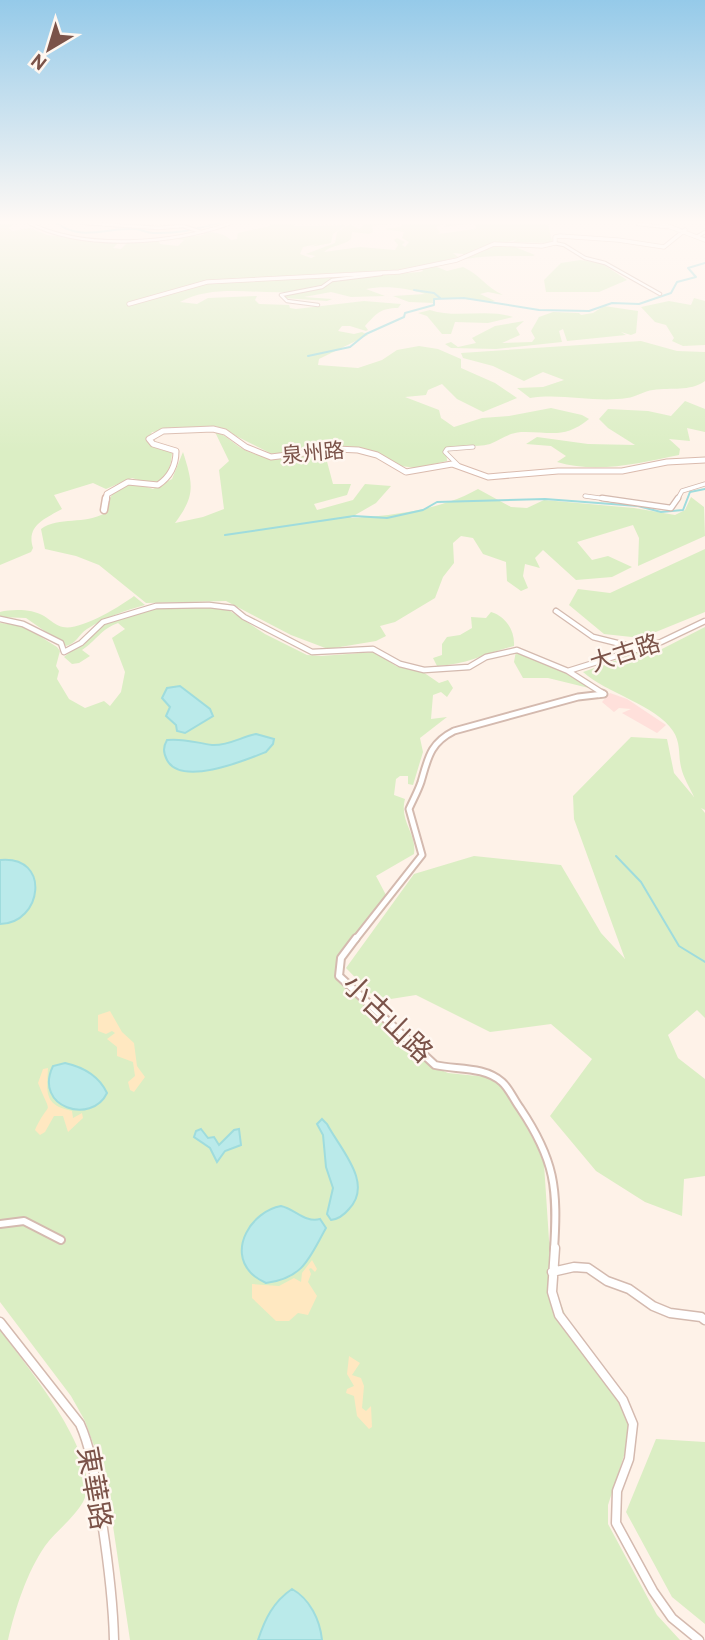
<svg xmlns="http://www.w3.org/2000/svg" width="705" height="1640" viewBox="0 0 705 1640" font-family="Overpass,'Noto Sans TC',sans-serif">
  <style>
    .commercial { fill: #ffe0db }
    .green { fill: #dbeec4 }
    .sand { fill: #ffe8c1 }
    .water { fill: #baeaea; stroke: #9fdcdd; stroke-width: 2 }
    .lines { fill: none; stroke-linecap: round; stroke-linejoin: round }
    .stream { stroke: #9fdcdd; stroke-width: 2 }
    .street-far5-casing { stroke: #d4baaf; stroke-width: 4.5 }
    .street-far4-casing { stroke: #d4baaf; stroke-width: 5 }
    .street-far3-casing { stroke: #d4baaf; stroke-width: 7 }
    .street-far2-casing { stroke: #d4baaf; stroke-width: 9 }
    .street-far1-casing { stroke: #d4baaf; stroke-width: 10 }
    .street-casing { stroke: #d4baaf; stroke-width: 11 }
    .secondary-far2-casing { stroke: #dabbae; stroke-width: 5 }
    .secondary-far1-casing { stroke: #dabbae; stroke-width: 7 }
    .secondary-casing { stroke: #dabbae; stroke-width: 9 }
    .street-far5 { stroke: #fff; stroke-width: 2.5 }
    .street-far4 { stroke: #fff; stroke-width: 3.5 }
    .street-far3 { stroke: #fff; stroke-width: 4.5 }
    .street-far2 { stroke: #fff; stroke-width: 5 }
    .street-far1 { stroke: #fff; stroke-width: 6 }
    .street { stroke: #fff; stroke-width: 8 }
    .secondary-far2 { stroke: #fff; stroke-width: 3.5 }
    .secondary-far1 { stroke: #fff; stroke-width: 5 }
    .secondary { stroke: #fff; stroke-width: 6 }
    .labels { text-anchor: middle; stroke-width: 5; stroke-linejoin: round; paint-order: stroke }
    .far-street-label { font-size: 21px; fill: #7b5349; stroke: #fff7f0 }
    .street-label { font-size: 24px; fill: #7b5349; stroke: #fff7f0 }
    .near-street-label { font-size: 28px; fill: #7b5349; stroke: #fff7f0 }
  </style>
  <rect width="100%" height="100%" fill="#fef2e8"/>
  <path class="commercial" d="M610 693 627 699 666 725 657 733 622 713 631 709 619 708 614 712 602 702Z"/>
  <path class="green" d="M0 223H16L8 228 13 231 30 228 47 235 119 242 113 248 121 249 128 242 158 238 160 244 178 246 184 240 175 239 184 235H186L182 237 204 235 203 233C211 231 224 233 231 240L237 239 238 233 270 226 269 223H291L295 226 346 225 333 234 331 243 310 247 318 244 303 247 300 254 311 258 316 256 306 254 335 243 337 232 350 224 359 229 366 223 389 224 372 226 373 232 369 234 352 232 351 239C343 246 331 245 324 252L360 247 395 250 398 245 394 240 397 238 405 242 402 245 405 247 409 242 402 238 404 232 384 229 401 227 402 223H445L436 227 440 232 438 234 476 229 475 223 444 227 448 223H542L548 225 552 241 550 243 513 242 517 239 505 243 535 255 533 256C510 256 487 255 465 259L463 254 453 253 458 257 407 269 360 273 374 275 420 272 423 271 421 267 432 265 447 271 463 267C479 274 487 288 503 295L488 292 480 294 495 301 491 302C473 301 450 295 432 301L435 303 409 302 393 296 425 294C407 288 385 285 366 289L385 296 351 297 331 292 304 297 332 299 327 301 284 298 283 296 291 293 289 292C254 294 212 284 180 302L197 304 208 298 257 296 255 300 259 304 289 305 290 308 296 309 364 301 401 304 398 308C380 308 376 314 365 326L368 330 366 331 350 326H342L338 331 354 334 362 332 368 335 319 359 318 365 358 368 382 360 397 350 419 346 438 349 461 359V368L495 383 517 398 483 412 457 399 442 384 428 390 426 395 405 397 439 410 441 418 454 427 482 418 509 416 551 408 582 415 589 419C563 440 550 431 521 432 508 433 500 440 490 444 475 448 460 444 446 450L447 461 416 468 401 466 379 455 343 448 326 447 272 454 216 426 152 432 148 441 172 453C171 467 167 481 154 485L132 478 106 489 93 483 54 495 62 509C44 519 26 526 33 548L31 552 0 565Z
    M580 260 601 263 627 280 599 292H546L544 280 561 263Z
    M694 298 705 301V345L683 346 672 341 674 338 666 325 655 322 641 307 669 301 691 305Z
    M604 306 638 311 636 333 631 335 621 332 626 335 567 341 563 329 559 331 562 342 496 349 451 348 445 344 451 342 458 347 476 343 472 338 495 326 524 321 516 328 520 335 502 343 532 342 535 338 531 331 539 317 553 312 579 313 581 315 593 313Z
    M430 310C457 319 486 308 513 317L488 323 455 322 451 334H442L427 316 418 313Z
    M641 341 677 351 705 352V381C689 392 672 387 653 390 644 391 636 397 627 398 595 403 563 393 530 398L517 388 543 387 564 380 543 372 524 381 493 366 463 358 461 353Z
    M685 401 705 409V432L687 428 690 441 669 439 680 449 679 455C640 463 597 474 557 462L566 456 551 446 526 444 537 437 588 444 635 445 608 428 599 419 608 409 648 411 671 416Z
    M215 432C227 435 232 443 243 449 269 463 297 457 325 454L333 484H351L347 495 314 504 317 510 353 500 365 484 391 486 376 503 350 518C391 516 441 510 478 489L511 507 527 508 544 500 634 508 675 515 685 510 691 497 704 507 705 536 638 566 639 538 633 525 577 542 592 560 608 556 632 567 612 577 576 580 543 550 535 558 540 568 525 564 523 576 528 588 521 591 507 581 506 562 483 554 473 538 461 536 453 543 454 563 443 577 435 598 395 622 380 626 386 636 376 641 328 649 291 635 226 601 146 603 99 565 76 556 45 549 41 529C59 516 85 525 105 513 112 483 126 480 153 489L172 479 183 452C193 484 196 495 175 523L203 517 224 509 219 470 229 461Z
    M705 549V612L641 638 604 634 569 605 578 589 610 593Z
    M134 596 145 605C124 611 106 617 87 629 78 635 77 643 66 646L26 618 0 617V612C13 609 32 609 44 616 50 620 57 626 63 627 80 631 121 606 134 596Z
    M161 604 227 609 265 634 307 655 321 656 375 652 396 666 423 672 439 683 448 680 453 688 447 697 441 692 433 695 431 719 447 717 420 738 423 752 413 785 408 784V776H400L396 779 394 795 405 799C399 822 417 833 414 854L376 876 386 895 336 963V975L339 982 391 1026 420 1057 434 1067 448 1073 487 1077 505 1089 536 1144 544 1164 549 1240 555 1259 556 1292 567 1319 587 1353 615 1389 630 1426 628 1443 608 1505V1524L657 1615 680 1640H130L106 1479 85 1421 71 1396 0 1302V623L22 625 57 647 60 651 56 666 59 671 57 679 69 699 85 708 104 701 110 706 121 692 125 672 112 638 125 629 118 623C101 629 96 641 82 650L90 656 79 663 72 664 64 657 106 622Z
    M491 612C505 616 515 630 514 646 487 653 466 665 437 666L433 658 442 655V644L447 637 460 635 472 628 471 617 486 618Z
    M705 627V810L701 808 705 813V1018L697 1010 668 1035 678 1058 705 1079V1176L684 1179 682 1216 645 1202 596 1171 550 1116 592 1059 551 1024 490 1032 416 995 378 1001 346 968 414 874 474 856 561 865 601 933 625 959 574 819 573 796 631 737 667 739 674 773 694 797C690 788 683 777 681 767 678 754 681 743 673 731 656 705 606 693 583 672L640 652 658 651Z
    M516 651 567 671 593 689 548 678H523L514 662Z
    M0 1330C24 1363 106 1460 83 1502 74 1518 56 1531 45 1546 27 1572 15 1609 8 1640H0Z
    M656 1439 705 1442V1624L672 1597 626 1512Z"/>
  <path class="sand" d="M110 1011 122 1032 134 1043 137 1066 145 1077 134 1092 130 1090 128 1082 135 1076 133 1062 117 1056V1047L107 1039 115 1033 112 1031 106 1034 98 1031V1015Z
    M48 1068C47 1092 43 1105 72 1111L73 1118 82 1113 83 1118 68 1132 63 1116H54L45 1132 40 1135 35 1130C50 1097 53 1120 38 1083L43 1069Z
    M312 1260 317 1269 315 1272 311 1268 309 1269 311 1274 308 1282 317 1296 308 1315 298 1313 289 1321H276L252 1298V1284L279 1286 294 1278 301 1282 302 1273Z
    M349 1356 360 1363 352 1375 361 1378 364 1386 362 1408 366 1411 371 1406 372 1427 369 1429 357 1416 354 1396 346 1393 347 1389 354 1386 347 1374Z"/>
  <path class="water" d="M180 686 210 709 213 716 185 733 177 731 176 725 166 716 170 707 162 698 167 688Z
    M256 734 274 739 273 744 266 752C246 760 181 787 167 760 163 752 163 747 167 740 183 738 197 743 212 745 228 746 241 737 256 734Z
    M0 860C52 855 42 924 0 924Z
    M65 1063C83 1067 99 1076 107 1093 92 1125 33 1108 53 1066Z
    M322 1119 327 1124C340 1149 374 1183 349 1209 344 1215 339 1219 331 1220L327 1214 333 1188 326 1167 323 1135 317 1124Z
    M201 1129 208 1138 214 1137 219 1145 234 1130 239 1129 241 1145 225 1151 217 1162 210 1148 194 1137 196 1131Z
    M281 1206C295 1209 305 1223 320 1219L326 1228C309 1258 304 1278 266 1283 262 1281 256 1278 252 1274 227 1250 252 1211 281 1206Z
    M292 1589C310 1599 320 1620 322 1640H258C265 1619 273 1602 292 1589Z"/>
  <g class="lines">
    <path class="stream" d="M57 223C81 242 109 227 137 229 143 230 147 233 153 233 177 234 196 229 219 223
      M414 290 434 293 440 298
      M308 356 350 347 366 334 404 317 405 313 434 305V299L464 298 539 310 589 311 612 303 639 304 671 293 677 282 696 277 688 268 705 263
      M225 535 354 516 387 518 423 510 437 502 545 499 638 506 661 512 683 510 690 492 705 489
      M616 856 641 882 679 946 705 962"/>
    <defs>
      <path id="street-far5" d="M29 223C85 251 173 244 231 223
        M84 223 158 228 183 226 201 232
        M638 224 667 227
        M698 236 705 232
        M554 243 564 245 585 258 605 263 660 294
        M318 305 287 301 281 295 322 287 332 280 381 274"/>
      <path id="street-far4" d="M458 465 445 452 447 449 473 447
        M585 496 614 500
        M677 500 682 491 705 484"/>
      <path id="street-far3" d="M602 498 671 508 678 498
        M556 611 593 637 637 648
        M0 619 23 624 61 643 64 652 81 643 103 622 156 606 209 605 233 608 244 617 312 652 373 649 400 664 424 670 469 667 486 657 517 650 568 671 661 642 705 621
        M568 671 604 694 599 695"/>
      <path id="street-far2" d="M355 940 422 855 409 809C413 800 418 791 421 782 428 758 430 743 454 731L578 697 604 694 602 693"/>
      <path id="street-far1" d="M356 938 341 958 339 976 435 1065C456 1070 484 1066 502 1082 509 1088 514 1100 520 1108 555 1160 558 1188 554 1250
        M0 1224 24 1221 61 1240"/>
      <path id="street" d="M555 1248 552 1292 559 1315 623 1400 633 1424 629 1459 617 1491 616 1523 653 1591 672 1618 699 1640
        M552 1272 574 1267 588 1268 607 1281 629 1289 653 1306 670 1313 701 1317 705 1320
        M0 1322 80 1424C92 1451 95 1480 100 1509 107 1553 113 1596 114 1640"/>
      <path id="secondary-far2" d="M660 223 705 240
        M129 304 207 282 399 272 457 260 494 244 542 246 555 243V237L560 236 618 240 664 247 685 230"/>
      <path id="secondary-far1" d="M106 500 107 494 128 482 158 485C170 477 176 466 176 451L153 444 149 439 163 431 213 429 225 432 246 447 271 457 336 449 358 450 377 455 406 472 452 464 488 477 558 471H622L667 462 705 460"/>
      <path id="secondary" d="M104 510 106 498"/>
    </defs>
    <use href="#street-far5" class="street-far5-casing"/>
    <use href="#street-far4" class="street-far4-casing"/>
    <use href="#street-far3" class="street-far3-casing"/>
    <use href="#street-far2" class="street-far2-casing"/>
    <use href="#street-far1" class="street-far1-casing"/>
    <use href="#street" class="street-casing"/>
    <use href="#secondary-far2" class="secondary-far2-casing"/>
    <use href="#secondary-far1" class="secondary-far1-casing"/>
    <use href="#secondary" class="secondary-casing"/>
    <use href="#street-far5" class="street-far5"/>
    <use href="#street-far4" class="street-far4"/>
    <use href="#street-far3" class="street-far3"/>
    <use href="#street-far2" class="street-far2"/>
    <use href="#street-far1" class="street-far1"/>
    <use href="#street" class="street"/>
    <use href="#secondary-far2" class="secondary-far2"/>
    <use href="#secondary-far1" class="secondary-far1"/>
    <use href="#secondary" class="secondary"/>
  </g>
  <linearGradient id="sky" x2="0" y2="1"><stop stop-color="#95cae9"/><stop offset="0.49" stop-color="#fff9f5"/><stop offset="1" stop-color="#fff9f5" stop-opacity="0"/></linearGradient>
  <rect width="705" height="453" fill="url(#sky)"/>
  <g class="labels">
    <g class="far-street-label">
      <text transform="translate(313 453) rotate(-5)" y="7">泉州路</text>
    </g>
    <g class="street-label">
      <text transform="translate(625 653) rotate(-18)" y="8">大古路</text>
    </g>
    <g class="near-street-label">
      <text transform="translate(388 1018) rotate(44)" y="10">小古山路</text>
      <text transform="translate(95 1488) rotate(80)" y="10">東華路</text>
    </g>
  </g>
  <g transform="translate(49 49) rotate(218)" stroke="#fff7f0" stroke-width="5" paint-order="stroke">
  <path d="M0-5L12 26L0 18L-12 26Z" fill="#7b5349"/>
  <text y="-10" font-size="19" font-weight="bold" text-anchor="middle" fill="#7b5349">N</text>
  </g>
</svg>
